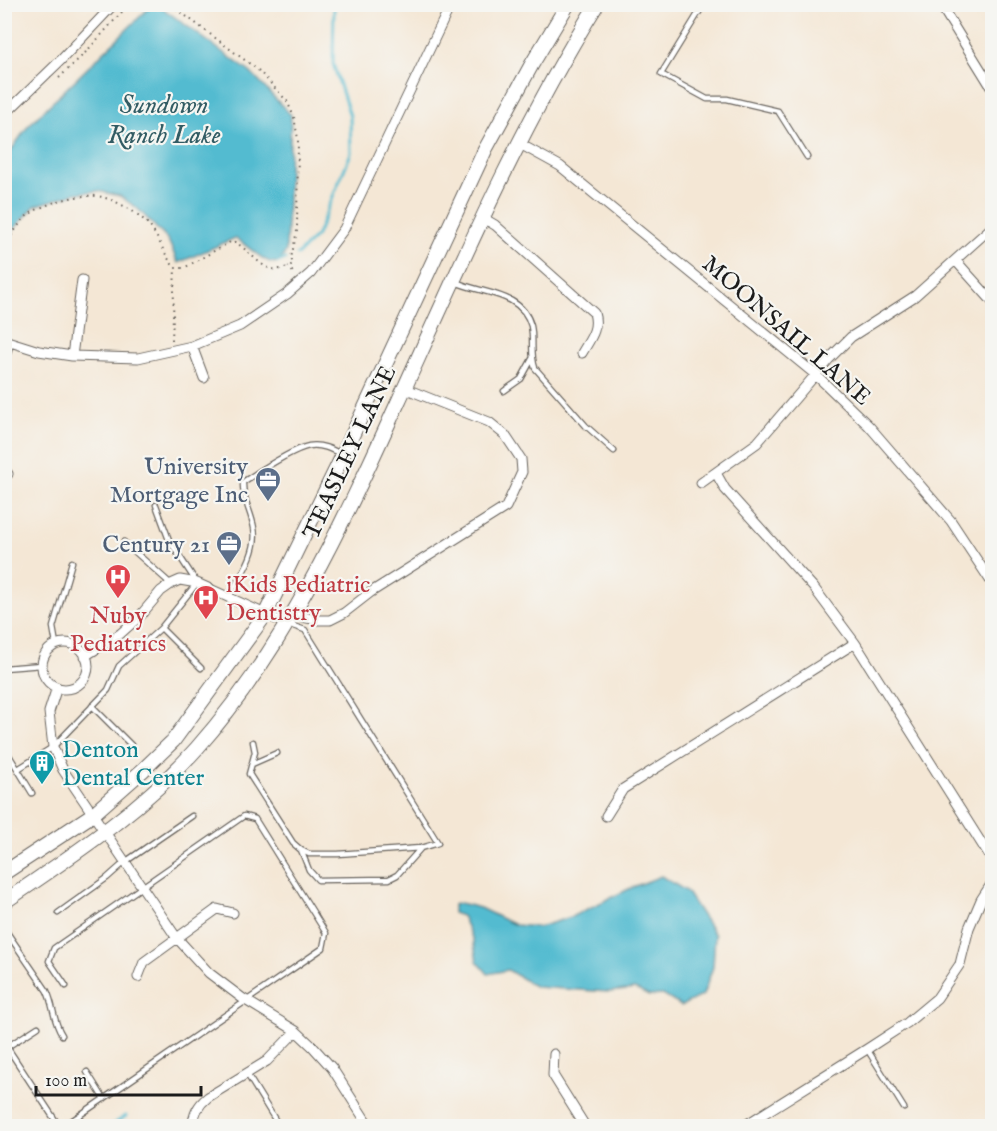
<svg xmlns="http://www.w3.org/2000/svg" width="997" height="1131" viewBox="0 0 997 1131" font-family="'IM FELL English',serif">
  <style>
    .water { fill: #53bbd0; stroke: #386c76; stroke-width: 1.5 }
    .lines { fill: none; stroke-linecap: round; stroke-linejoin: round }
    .stream { stroke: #53bbd0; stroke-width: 3 }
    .service-casing { stroke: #68635d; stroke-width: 7 }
    .minor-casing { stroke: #68635d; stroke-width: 11 }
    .secondary-casing { stroke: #68635d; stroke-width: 16 }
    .path { stroke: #68635d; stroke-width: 2; stroke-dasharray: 1.5 4.5; stroke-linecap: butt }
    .service { stroke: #fff; stroke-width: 4.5 }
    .minor { stroke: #fff; stroke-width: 9 }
    .secondary { stroke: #fff; stroke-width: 14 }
    .labels { text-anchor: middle; stroke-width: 4.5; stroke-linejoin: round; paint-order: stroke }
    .street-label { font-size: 24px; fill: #1c1c1c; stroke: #f6f6f2 }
    .service-label { font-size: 24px; fill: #4e5e75; stroke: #f6f6f2; text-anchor: end }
    .health-label { font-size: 24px; fill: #be3a42; stroke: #f6f6f2; text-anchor: start }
    .culture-label { font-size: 24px; fill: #0d838f; stroke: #f6f6f2; text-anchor: start }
    .water-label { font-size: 26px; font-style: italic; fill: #325c64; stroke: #f6f6f2 }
  </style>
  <rect width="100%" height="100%" fill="#f6f6f2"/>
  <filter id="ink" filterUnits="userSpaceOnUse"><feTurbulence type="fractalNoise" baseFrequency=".0167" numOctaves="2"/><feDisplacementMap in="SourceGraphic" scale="12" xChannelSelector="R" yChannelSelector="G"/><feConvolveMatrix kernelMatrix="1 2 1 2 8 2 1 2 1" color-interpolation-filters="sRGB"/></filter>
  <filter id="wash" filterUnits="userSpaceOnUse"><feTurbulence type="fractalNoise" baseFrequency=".008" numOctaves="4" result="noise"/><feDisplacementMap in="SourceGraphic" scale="24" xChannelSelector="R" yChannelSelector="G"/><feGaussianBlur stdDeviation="1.35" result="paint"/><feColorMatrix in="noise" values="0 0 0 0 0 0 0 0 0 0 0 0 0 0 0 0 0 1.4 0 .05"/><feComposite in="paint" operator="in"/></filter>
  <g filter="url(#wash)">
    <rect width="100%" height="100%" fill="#f4e7d5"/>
    <path class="water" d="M152 5H158L250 72 291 115 286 251C284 255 280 260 277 262 268 267 245 243 235 238L178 263 168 240 138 209 120 196 98 191 76 193 35 206 5 239V159L28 126Z
      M661 876 686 891 715 935 713 967 703 995 681 1006 663 995 649 996 635 989 609 992 536 987 508 970 488 974 477 961 473 940 462 916 453 913V905L460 903 480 908 515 925 539 927 571 917 633 887Z"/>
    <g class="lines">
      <path class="stream" d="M297 255 317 235 351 153 350 116 333 64 334 4
        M278 262 285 259
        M111 1126 126 1116"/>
    </g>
  </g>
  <g filter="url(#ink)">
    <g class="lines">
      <defs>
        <path id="service" d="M704 4 661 74 707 99H727L778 111 807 157
          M456 282C480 294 522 291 531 326 534 340 530 354 535 368L586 426 614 451
          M504 391 521 379 532 359
          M124 542 171 584
          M228 598C239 578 259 552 254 528 251 511 242 498 243 482 258 472 293 449 309 446 321 444 331 449 341 454
          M161 628 201 668
          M56 644 53 627 72 562
          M4 668 42 665
          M92 706 131 745
          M253 742 255 752 249 774 293 843 301 850 309 854H338L421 848 438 843 305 630 287 624
          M4 747 32 793
          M252 764 277 753
          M18 769 53 747 108 690 119 666 161 628 197 583 169 540 156 505
          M301 850 309 870 318 880 389 879 397 875 421 848
          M58 913 107 878 125 862 192 816
          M4 928 47 991C54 1006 53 1022 62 1035
          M7 1047 59 1126
          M4 1049 38 1027
          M867 1049 904 1108
          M87 1072 104 1099
          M247 1074 279 1126
          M64 1126 323 948 326 933 255 819 244 816 54 948 49 961 66 986"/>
        <path id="minor" d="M940 4 992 88
          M4 115 61 60 114 4
          M520 144 560 166 816 375 869 426 951 521 992 583
          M483 218 495 225 594 313C599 329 590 339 582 353
          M956 261 992 301
          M4 340 39 351 72 356 138 358 192 346 240 326 287 294 311 273 344 229 451 4
          M192 346 204 378
          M72 356 82 280
          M4 360 9 342
          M4 469 8 474
          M716 473 725 489 814 588 855 643 992 860
          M701 483 757 443 829 359 851 337 915 296 992 227
          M295 610 303 617 317 620H330L344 613 371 592 506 507 522 472 521 459 505 435 489 422 404 388
          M42 666a23 23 0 1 1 46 0a23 23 0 1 1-46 0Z
          M85 656 120 634 140 616 161 591 171 584 180 580 197 583 287 624
          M57 687 49 712 53 747 63 770 176 937 209 973 242 998 296 1031 313 1047 332 1068 369 1126
          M606 816 623 789 855 643
          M138 977 144 962 217 909 233 913
          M554 1054 553 1075 585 1126
          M193 1126C193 1114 198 1105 208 1097L267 1061 296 1031
          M744 1126 867 1049 907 1023 937 998 960 964 969 928 981 900 992 883"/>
        <path id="secondary" d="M4 873 92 815 143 770 173 741 265 615 343 455 485 150 532 64 568 4
          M4 902C73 855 142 810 197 748 290 643 347 514 405 387 463 259 522 124 597 4"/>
      </defs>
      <use href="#service" class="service-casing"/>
      <use href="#minor" class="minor-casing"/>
      <use href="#secondary" class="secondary-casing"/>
      <path class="path" d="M59 78 86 52 129 4
        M4 133 11 123
        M4 245C12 236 18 224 27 216 43 203 82 192 102 197 117 201 135 211 146 222 159 236 163 254 175 268H184L232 241C249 247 261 273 280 269 284 269 289 266 293 264L291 258 297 231 298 139 294 117 287 101 258 70 170 4
        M288 266 295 275
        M172 340 175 268"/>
      <use href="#service" class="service"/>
      <use href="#minor" class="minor"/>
      <use href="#secondary" class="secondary"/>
    </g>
  </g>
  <defs>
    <symbol id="office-pin" viewBox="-11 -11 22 30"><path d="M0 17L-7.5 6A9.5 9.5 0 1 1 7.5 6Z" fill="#5c6f8a" stroke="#f6f6f2"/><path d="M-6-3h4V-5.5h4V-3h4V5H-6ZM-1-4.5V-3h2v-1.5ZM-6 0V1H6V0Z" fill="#fff"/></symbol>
    <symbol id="hospital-pin" viewBox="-11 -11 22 30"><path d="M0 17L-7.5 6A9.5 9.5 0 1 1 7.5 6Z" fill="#e0444e" stroke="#f6f6f2"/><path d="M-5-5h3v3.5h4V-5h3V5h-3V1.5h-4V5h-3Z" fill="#fff"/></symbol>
    <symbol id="building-pin" viewBox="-11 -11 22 30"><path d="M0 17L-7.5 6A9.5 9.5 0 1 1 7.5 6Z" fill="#0f9aa8" stroke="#f6f6f2"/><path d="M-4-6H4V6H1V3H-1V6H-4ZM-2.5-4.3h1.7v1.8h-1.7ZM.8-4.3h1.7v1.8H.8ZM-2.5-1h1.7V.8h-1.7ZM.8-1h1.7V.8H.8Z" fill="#fff"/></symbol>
  </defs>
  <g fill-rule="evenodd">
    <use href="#office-pin" x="253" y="465" width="30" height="40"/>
    <use href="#office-pin" x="214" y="529" width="30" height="40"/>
    <use href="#hospital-pin" x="103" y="562" width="30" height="40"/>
    <use href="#hospital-pin" x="191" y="583" width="30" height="40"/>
    <use href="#building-pin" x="27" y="748" width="30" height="40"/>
  </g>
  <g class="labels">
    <g class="street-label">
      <text transform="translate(787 330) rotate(41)" y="8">MOONSAIL LANE</text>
      <text transform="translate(349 452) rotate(-65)" y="8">TEASLEY LANE</text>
    </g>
    <g class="service-label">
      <text x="248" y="474">University<tspan x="248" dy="28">Mortgage Inc</tspan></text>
      <text x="210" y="552">Century 21</text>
    </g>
    <g class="health-label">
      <text x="226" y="592">iKids Pediatric<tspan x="226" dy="28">Dentistry</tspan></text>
      <text x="118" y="623" text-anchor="middle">Nuby<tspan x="118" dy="28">Pediatrics</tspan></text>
    </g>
    <g class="culture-label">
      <text x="62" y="757">Denton<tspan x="62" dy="28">Dental Center</tspan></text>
    </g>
    <g class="water-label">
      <text x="164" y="113">Sundown<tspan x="164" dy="30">Ranch Lake</tspan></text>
    </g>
  </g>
  <rect width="997" height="1131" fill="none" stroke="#f6f6f2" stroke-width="24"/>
  <path d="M36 1086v9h165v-9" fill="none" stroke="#1c1c1c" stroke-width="3"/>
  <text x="45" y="1086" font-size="18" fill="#1c1c1c" stroke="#f6f6f2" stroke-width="4.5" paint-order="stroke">100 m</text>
</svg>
